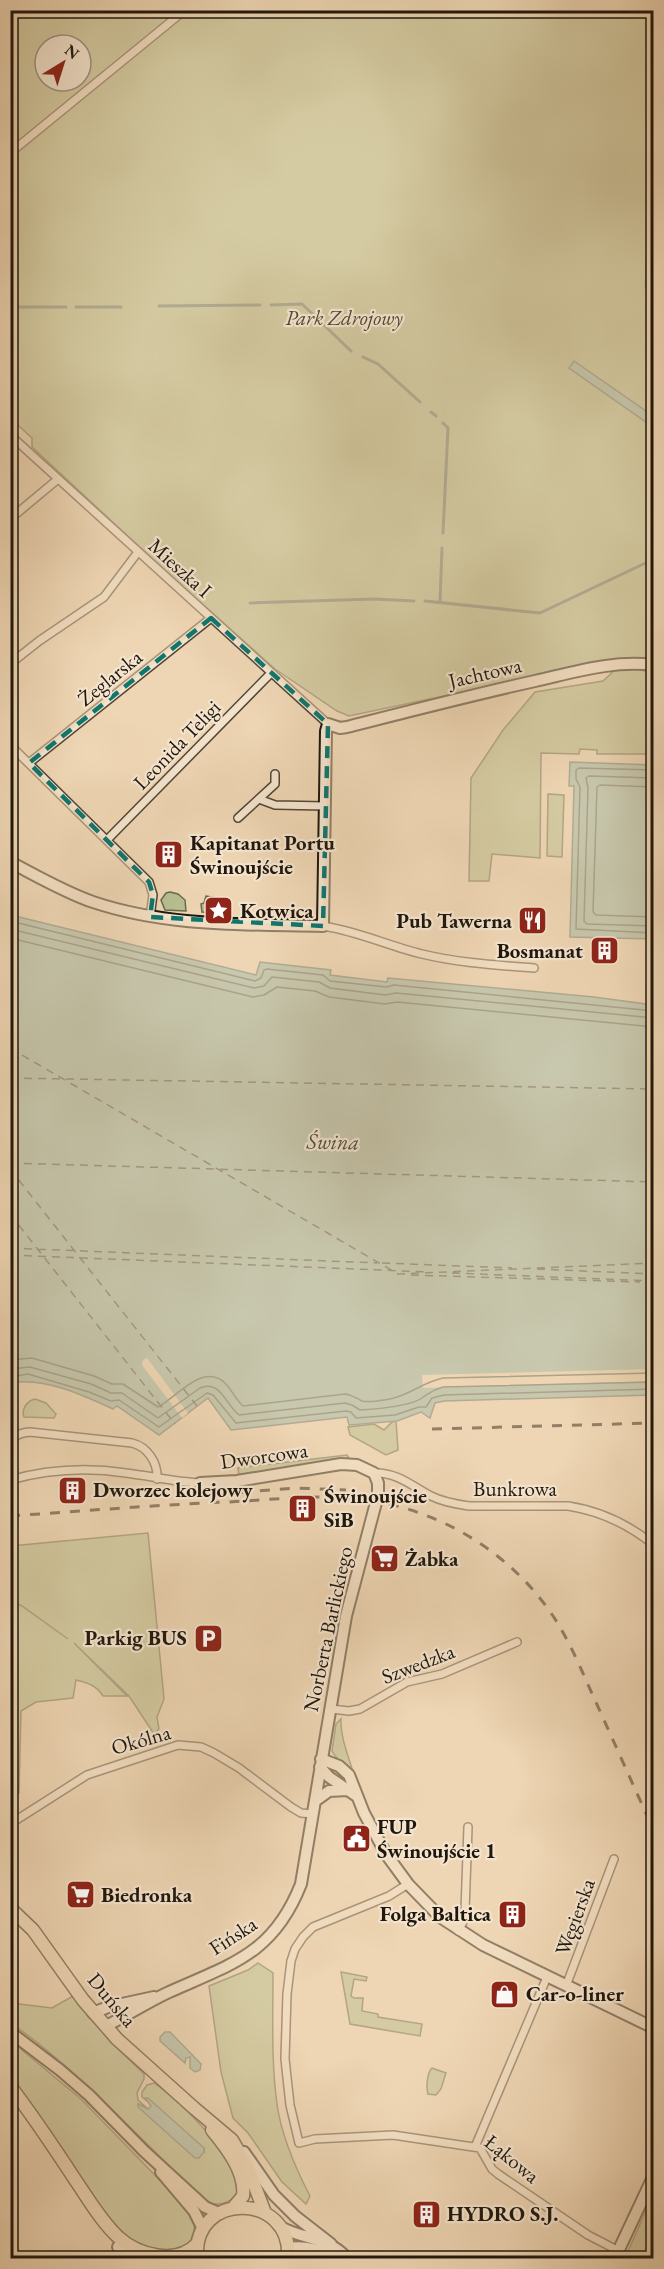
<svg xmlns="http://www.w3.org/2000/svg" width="664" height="2269" viewBox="0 0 664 2269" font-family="'EB Garamond',serif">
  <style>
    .green { fill: #b6be8f; stroke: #6a6a4e; stroke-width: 1.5; fill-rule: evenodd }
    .water { fill: #9ab9a8; stroke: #69786a; stroke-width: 1.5 }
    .pier { fill: #eed5b3 }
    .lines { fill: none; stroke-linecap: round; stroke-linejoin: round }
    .shore { stroke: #5c685a; stroke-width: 1.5 }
    .stream { stroke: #69786a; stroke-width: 3 }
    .ferry { stroke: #4a5043; stroke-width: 1.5; stroke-dasharray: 8 6; stroke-linecap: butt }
    .street-casing { stroke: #534636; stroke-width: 10 }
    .secondary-casing { stroke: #1f170d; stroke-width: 14 }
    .primary-casing { stroke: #1f170d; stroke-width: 14 }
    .highway-casing { stroke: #1f170d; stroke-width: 15 }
    .street { stroke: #f4e4ce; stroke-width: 7 }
    .secondary { stroke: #f4e4ce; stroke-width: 10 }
    .primary { stroke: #eed5b3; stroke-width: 10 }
    .highway { stroke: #eed5b3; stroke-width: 12 }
    .rail { stroke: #1f170d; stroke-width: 3; stroke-dasharray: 10 10; stroke-linecap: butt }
    .marked { fill: none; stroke: #0f766e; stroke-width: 4.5; stroke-dasharray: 12 8; stroke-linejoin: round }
    .labels { text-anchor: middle; stroke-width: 4.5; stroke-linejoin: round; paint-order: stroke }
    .park-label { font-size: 21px; font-style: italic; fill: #4c4934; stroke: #f4e4ce }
    .street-label { font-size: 21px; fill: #1f170d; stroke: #f4e4ce }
    .poi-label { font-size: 21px; font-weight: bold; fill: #1f170d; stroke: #f4e4ce; text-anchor: start }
    .water-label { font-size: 22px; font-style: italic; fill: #4a5043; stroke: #f4e4ce }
  </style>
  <rect width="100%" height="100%" fill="#eed5b3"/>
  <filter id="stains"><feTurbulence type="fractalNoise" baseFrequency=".00333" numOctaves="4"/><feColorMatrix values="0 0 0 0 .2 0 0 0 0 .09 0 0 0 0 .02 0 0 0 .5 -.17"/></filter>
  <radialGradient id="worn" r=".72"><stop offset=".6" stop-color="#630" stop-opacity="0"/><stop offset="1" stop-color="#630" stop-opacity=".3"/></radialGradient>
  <path class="green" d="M10 11H653V660L622 659 610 661 349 716 337 711 275 669 163 569 32 447V438L10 418V162L18 156 10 147ZM45 45H81V81H45Z
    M618 667 653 672V748L648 747 647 754H597V750L580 749 579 754 541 753 540 858 492 854 489 881H469L471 778 503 730 535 692 603 681Z
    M548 794 564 795 562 857 547 856Z
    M170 892 178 894 185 900 186 911 165 910 161 900 166 893Z
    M206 896C218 898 232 899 231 914L202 912 201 904 204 903Z
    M35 1399 46 1403 56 1414 54 1418 24 1417C21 1409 27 1401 35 1399Z
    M396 1421 398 1450 386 1455 350 1435 348 1427 374 1424 384 1430 392 1422Z
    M347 1455 349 1458 239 1476 238 1468Z
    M148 1533 164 1699 157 1717 159 1729 154 1734 129 1696 74 1643 127 1696H103C96 1685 88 1683 76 1680L73 1698 36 1702 21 1711 19 1793 11 1792V1602L22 1606 68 1639 22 1606 11 1601V1546Z
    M341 1719C340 1739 350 1759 355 1779 349 1768 338 1762 332 1751L336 1724Z
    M258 1963 273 1973C273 2016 271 2061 277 2104 281 2134 296 2169 310 2196L306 2204 282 2182 248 2133 233 2118 221 2072 209 1986 248 1970Z
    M341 1972 367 1977 366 1981 354 1979 351 1996 354 1998H363L362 2011 378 2014V2017L422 2024 420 2036 350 2024Z
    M73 1996 114 2045 144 2074V2079L137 2093 138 2100 148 2109 138 2104 204 2152V2148L142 2097V2092L147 2085 154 2083C178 2099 224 2146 235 2172 237 2177 237 2185 238 2190 233 2203 220 2206 208 2203 143 2144 85 2075 11 2023V2003L52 2008Z
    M10 2040 81 2099 180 2201C193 2217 202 2228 185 2248L159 2252 126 2238 101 2209 28 2100 11 2079Z
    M432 2068 446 2073 441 2089 436 2095 428 2094C426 2087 427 2073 432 2068Z
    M653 2195V2258H625Z"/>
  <path class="water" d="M574 361 653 416V427L569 368Z
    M570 762 653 765V939L570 937 574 786H569Z
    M11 915 256 975 260 962 331 970 330 975 387 982 388 978 594 997 653 1005V1395L444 1401 435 1403 430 1418 421 1412 397 1421 349 1425 347 1417 231 1430 208 1398 159 1435 117 1406 113 1409C83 1395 44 1377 11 1383Z
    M165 2032H170L201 2064 200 2070 195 2072 190 2068V2057L186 2058 185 2063 160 2041V2037Z
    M145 2098H148L204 2148V2152L199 2158H195L138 2107V2104L148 2109 151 2106Z"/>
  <path class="pier" d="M147 1358 188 1413 182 1418 142 1365 143 1360Z
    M653 1369V1381L423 1388 422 1375Z"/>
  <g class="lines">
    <path class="shore" d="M654 770 579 768 576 770V779L580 787 576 929 654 933
      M654 778 589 776 586 778 588 788 584 921 587 924 654 926
      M654 787 600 785 597 787 593 912 596 915 654 917
      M10 921 255 981 261 978 264 970 267 969 323 975 330 981 386 987 394 985 654 1011
      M10 929 254 988 264 986 272 977 319 982 330 988 385 995 396 993 654 1018
      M10 938 253 997 264 995 277 987 315 991 329 997 385 1004 397 1002 654 1027
      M10 1360 32 1358 94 1376 112 1384H123L158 1407C177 1397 203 1362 225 1383 232 1390 236 1400 243 1406L345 1394C352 1395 356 1398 362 1401 369 1403 383 1400 390 1399 410 1395 423 1382 443 1378L654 1373
      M10 1369 30 1367 91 1384 111 1393H122L158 1418 200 1388C220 1379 226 1405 239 1415L345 1403 352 1405 360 1410C376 1409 409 1407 422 1398 431 1392 432 1390 443 1387L654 1382
      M10 1377 28 1374 89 1392 111 1401 119 1400 159 1427 207 1393 213 1395 236 1423 346 1411 351 1412 356 1418 395 1415 419 1407H426L432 1398 444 1395 654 1389"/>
    <path class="stream" d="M648 244 649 152
      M646 287 648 244H654
      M648 302 654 309
      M271 305 302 304 351 351
      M159 306 260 305
      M17 307H66
      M76 307H121
      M363 357 378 364 420 402
      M431 412 436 416
      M443 533 448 428 443 423
      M425 601 540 613 654 559
      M440 602 442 548
      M250 603 374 599 414 601"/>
    <path class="ferry" d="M10 1048 398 1274 654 1263
      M10 1078 654 1089
      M10 1163 654 1182
      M10 1169 197 1406
      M10 1214 175 1424
      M10 1248 377 1263
      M10 1255 429 1272
      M382 1263 512 1268
      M537 1269 654 1274
      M452 1273 654 1281
      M411 1275 640 1282"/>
    <defs>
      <path id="street" d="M10 153 185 10
        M10 435 328 724
        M10 519 58 479
        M10 664 39 641 104 597 138 552
        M10 745 149 882 153 895 150 917
        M29 763 211 618
        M259 799 275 805 325 806
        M238 818 275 784V774
        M107 840 271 673
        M323 926C357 931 389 946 422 954 459 963 496 965 534 968
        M10 1447C14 1435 19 1433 30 1432L132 1443C148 1447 158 1463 157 1479
        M374 1473C397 1472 412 1486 431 1496 443 1502 455 1504 469 1506H568C601 1511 628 1524 654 1545
        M10 1480C49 1469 86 1467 126 1473 151 1476 175 1482 200 1483
        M331 1709 349 1711 360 1709 407 1682 442 1674 517 1642
        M10 1824 87 1775 178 1745 201 1747 214 1753 239 1768 291 1807 301 1813 313 1814
        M408 1884 389 1896 313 1927 303 1937 295 1949 291 1961 287 1994 285 2059 290 2105 299 2143 315 2139 393 2135 480 2148 492 2169 498 2174 588 2235 619 2251
        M458 1931 463 1922 465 1911 468 1827
        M566 1986 614 1859
        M475 2147 547 1977"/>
      <path id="secondary" d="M10 862C37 876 64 892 93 902 167 927 246 924 323 926L326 731 328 724 340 728 347 727C410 711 472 695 535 681 575 672 613 660 654 665
        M321 1759 339 1766 349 1775 364 1813 386 1854 408 1884 440 1917 483 1945 654 2028
        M320 1767 329 1777 355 1795
        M315 1801 329 1791 347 1790
        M93 2013 108 2007 154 1997
        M106 2026C126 2016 146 2003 167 1993 231 1964 273 1955 301 1884L346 1616 378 1495V1483L374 1473 357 1465 341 1464 237 1481 200 1483
        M244 2152 274 2195 295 2216 331 2244
        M279 2226C304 2241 324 2234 347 2258
        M118 2247 130 2258
        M288 2248C306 2245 322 2251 339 2258
        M615 2258 654 2175"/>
      <path id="primary" d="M10 2032 60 2070 89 2095 144 2151 205 2207 219 2213
        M161 2172 194 2211 203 2229"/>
      <path id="highway" d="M10 1908 33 1930 83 2000 117 2039 194 2108 232 2140 248 2168 265 2213
        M10 2086C34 2117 55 2149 76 2181 89 2200 101 2221 118 2237 138 2255 176 2266 197 2244
        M212 2130C226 2147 246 2172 243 2196L233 2208
        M197 2258C192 2190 293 2192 288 2258"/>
    </defs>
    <use href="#street" class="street-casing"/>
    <use href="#secondary" class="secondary-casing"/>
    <use href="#primary" class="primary-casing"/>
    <use href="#highway" class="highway-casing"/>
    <use href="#street" class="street"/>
    <use href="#secondary" class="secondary"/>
    <use href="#primary" class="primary"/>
    <use href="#highway" class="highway"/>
    <path class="rail" d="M432 1429 654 1423
      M220 1494 296 1488 346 1490
      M10 1516C83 1511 155 1505 228 1502 268 1500 310 1495 350 1498 427 1504 500 1544 546 1606 567 1634 580 1667 594 1698 614 1742 634 1787 654 1831"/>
  </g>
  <path d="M0 0H664V2269H0ZM211 618 328 724 323 926 150 917 153 895 149 882 29 763Z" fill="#eed5b3" fill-opacity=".55" fill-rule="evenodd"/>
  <path class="marked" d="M211 618 328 724 323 926 150 917 153 895 149 882 29 763Z"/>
  <defs>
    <symbol id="building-square" viewBox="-11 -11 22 22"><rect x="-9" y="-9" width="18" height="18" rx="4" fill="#8f2418" stroke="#f4e4ce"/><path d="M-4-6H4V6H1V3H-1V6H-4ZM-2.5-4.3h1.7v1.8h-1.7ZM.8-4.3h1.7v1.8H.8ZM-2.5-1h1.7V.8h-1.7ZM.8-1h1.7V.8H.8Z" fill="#fff"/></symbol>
    <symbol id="sight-square" viewBox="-11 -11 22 22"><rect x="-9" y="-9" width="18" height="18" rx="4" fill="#8f2418" stroke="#f4e4ce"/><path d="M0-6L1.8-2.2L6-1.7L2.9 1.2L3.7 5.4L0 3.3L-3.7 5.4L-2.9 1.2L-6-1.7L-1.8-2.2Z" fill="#fff"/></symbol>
    <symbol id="restaurant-square" viewBox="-11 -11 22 22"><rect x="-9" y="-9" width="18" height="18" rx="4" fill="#8f2418" stroke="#f4e4ce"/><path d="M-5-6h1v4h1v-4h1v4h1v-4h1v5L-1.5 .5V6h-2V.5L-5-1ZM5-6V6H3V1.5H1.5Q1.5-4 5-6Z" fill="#fff"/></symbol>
    <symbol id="supermarket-square" viewBox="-11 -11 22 22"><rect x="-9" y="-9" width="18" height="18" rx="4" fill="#8f2418" stroke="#f4e4ce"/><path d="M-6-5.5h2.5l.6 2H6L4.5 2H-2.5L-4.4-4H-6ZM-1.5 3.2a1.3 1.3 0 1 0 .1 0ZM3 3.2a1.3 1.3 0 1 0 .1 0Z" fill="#fff"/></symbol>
    <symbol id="parking-square" viewBox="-11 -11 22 22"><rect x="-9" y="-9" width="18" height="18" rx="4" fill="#8f2418" stroke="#f4e4ce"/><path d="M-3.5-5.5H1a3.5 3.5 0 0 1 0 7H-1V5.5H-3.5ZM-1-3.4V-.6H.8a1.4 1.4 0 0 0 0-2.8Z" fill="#fff"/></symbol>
    <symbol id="civic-square" viewBox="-11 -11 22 22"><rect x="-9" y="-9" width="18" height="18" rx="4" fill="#8f2418" stroke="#f4e4ce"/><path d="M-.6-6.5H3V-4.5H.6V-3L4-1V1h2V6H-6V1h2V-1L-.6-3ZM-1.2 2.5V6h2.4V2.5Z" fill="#fff"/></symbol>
    <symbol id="shop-square" viewBox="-11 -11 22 22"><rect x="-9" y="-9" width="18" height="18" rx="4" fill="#8f2418" stroke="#f4e4ce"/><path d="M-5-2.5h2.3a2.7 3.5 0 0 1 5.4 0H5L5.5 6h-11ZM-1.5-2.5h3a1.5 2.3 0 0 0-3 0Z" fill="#fff"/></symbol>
  </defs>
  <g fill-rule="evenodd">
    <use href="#building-square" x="152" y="838" width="33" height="33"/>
    <use href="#sight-square" x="202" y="894" width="33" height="33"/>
    <use href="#restaurant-square" x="516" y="904" width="33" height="33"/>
    <use href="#building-square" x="588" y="934" width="33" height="33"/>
    <use href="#building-square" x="56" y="1474" width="33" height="33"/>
    <use href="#building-square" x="286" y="1492" width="33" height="33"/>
    <use href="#supermarket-square" x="368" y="1542" width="33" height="33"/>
    <use href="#parking-square" x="192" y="1622" width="33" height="33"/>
    <use href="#civic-square" x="340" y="1822" width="33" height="33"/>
    <use href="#supermarket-square" x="64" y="1878" width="33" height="33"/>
    <use href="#building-square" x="496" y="1898" width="33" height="33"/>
    <use href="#shop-square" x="488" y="1978" width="33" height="33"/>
    <use href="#building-square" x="410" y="2198" width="33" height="33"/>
  </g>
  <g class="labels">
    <g class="park-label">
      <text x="344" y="325">Park Zdrojowy</text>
    </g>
    <g class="street-label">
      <text transform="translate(180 568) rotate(42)" y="7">Mieszka I</text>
      <text transform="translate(485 673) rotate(-13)" y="7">Jachtowa</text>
      <text transform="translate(110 678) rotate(-39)" y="7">Żeglarska</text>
      <text transform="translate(177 745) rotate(-46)" y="7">Leonida Teligi</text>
      <text transform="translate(264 1456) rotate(-8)" y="7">Dworcowa</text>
      <text x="515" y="1496">Bunkrowa</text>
      <text transform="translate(328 1629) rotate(-78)" y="7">Norberta Barlickiego</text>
      <text transform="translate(418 1664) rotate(-21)" y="7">Szwedzka</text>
      <text transform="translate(141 1740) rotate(-16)" y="7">Okólna</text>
      <text transform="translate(575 1917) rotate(-70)" y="7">Węgierska</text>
      <text transform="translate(233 1936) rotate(-33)" y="7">Fińska</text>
      <text transform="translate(112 2000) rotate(50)" y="7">Duńska</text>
      <text transform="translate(512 2159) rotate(39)" y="7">Łąkowa</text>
    </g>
    <g class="poi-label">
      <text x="190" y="850">Kapitanat Portu<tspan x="190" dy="24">Świnoujście</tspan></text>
      <text x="240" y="918">Kotwica</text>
      <text x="512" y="928" text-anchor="end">Pub Tawerna</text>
      <text x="583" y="958" text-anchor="end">Bosmanat</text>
      <text x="93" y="1497">Dworzec kolejowy</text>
      <text x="324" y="1503">Świnoujście<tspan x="324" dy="24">SiB</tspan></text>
      <text x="405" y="1566">Żabka</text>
      <text x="187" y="1645" text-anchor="end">Parkig BUS</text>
      <text x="377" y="1834">FUP<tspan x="377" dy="24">Świnoujście 1</tspan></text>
      <text x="101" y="1902">Biedronka</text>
      <text x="491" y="1921" text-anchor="end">Folga Baltica</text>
      <text x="526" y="2001">Car-o-liner</text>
      <text x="447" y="2221">HYDRO S.J.</text>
    </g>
    <g class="water-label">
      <text transform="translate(333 1141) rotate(1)" y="8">Świna</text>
    </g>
  </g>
  <rect width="664" height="2269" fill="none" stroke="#eed5b3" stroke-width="36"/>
  <rect x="12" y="12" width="640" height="2245" fill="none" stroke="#1f170d" stroke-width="3"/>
  <rect x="18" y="18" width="628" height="2233" fill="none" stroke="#1f170d" stroke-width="1.5"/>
  <g transform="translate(63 63) rotate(38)"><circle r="28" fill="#f4e4ce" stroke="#9f9281" stroke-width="1.5"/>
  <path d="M0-4.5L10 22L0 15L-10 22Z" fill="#8f2418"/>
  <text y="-9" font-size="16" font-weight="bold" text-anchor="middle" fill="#1f170d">N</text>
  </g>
  <rect width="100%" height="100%" filter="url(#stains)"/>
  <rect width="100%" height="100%" fill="url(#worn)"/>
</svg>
